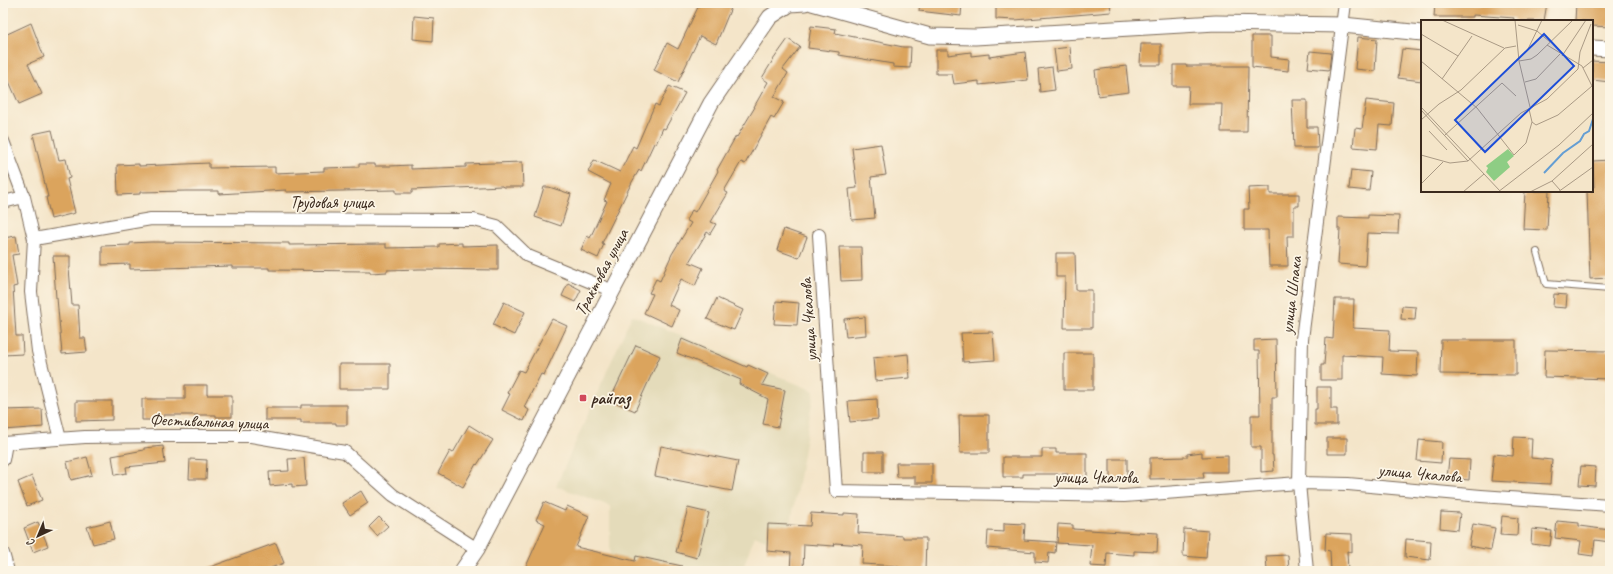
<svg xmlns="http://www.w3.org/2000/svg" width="1613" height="574" viewBox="0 0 1613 574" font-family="Caveat,sans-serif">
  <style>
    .built { fill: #e4dbba }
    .building { fill: #dba45d }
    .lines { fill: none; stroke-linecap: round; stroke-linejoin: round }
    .service-casing { stroke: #7c6b5a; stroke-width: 8 }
    .minor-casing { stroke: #7c6b5a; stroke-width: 14 }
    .tertiary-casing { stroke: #7c6b5a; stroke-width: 17 }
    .service { stroke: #fff; stroke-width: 6 }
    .minor { stroke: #fff; stroke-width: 12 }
    .tertiary { stroke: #fff; stroke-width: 15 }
    .poi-dot { fill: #d1495b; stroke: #fcf5e5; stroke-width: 1.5 }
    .labels { text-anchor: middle; stroke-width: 3.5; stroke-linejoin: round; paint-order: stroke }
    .street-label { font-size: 17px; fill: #3b2a1e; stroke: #fcf5e5 }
    .poi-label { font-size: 17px; font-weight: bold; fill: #3b2a1e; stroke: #fcf5e5; text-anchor: start }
    .inset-river { fill: none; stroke: #659ed3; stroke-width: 2 }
    .inset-road { fill: none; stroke: #aa9a85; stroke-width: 1 }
    .view { fill: #1d4ed8; fill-opacity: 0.15; stroke: #1d4ed8; stroke-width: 2 }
    .inset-edge { fill: none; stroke: #3b2a1e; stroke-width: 2 }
  </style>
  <rect width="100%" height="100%" fill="#fcf5e5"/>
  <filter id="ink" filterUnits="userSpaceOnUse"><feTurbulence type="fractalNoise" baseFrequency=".025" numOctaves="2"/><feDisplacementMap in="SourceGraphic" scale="8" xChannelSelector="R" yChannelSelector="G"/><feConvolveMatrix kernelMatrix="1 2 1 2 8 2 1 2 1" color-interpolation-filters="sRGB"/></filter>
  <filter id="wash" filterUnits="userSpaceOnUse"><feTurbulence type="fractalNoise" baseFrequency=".012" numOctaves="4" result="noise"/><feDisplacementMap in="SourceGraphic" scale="16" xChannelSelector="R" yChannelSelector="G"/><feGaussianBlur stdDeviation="0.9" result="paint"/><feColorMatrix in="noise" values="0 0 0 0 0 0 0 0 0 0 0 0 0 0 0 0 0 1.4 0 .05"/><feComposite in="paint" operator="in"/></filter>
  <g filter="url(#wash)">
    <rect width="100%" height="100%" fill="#f4e5c9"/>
    <path class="built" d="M632 315 814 391 787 546 754 536 742 571H610V506L556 486Z"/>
    <g id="blocks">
      <path class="building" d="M700 3H733L716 44 700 36 678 82 654 70 667 43 678 49Z
        M920 3H962L961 16 919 11Z
        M996 3H1110L1111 12 1015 20 996 19Z
        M1435 3 1482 4V3H1547L1544 21H1513L1514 18 1473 15V17H1434Z
        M1576 3 1610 6V27L1592 26V21H1575Z
        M414 16 434 18 433 41 413 39Z
        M31 23 44 57 28 64 42 94 19 104 3 68V36Z
        M811 26 836 29 835 33 903 47H911L910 68 893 67V64L839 55V52L808 48Z
        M1252 36H1271V57L1289 59 1288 71 1252 67Z
        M1358 37 1377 39 1375 71 1355 69Z
        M788 39 800 47 783 69 788 73 774 97 784 102 774 119 771 117 745 164 741 162 724 191 728 193 711 222 716 224 710 234 707 232 689 262 703 268 695 286 681 279 669 305 679 310 672 326 644 313 653 294 649 293 656 279 660 281 672 254 691 223 686 220 692 210 695 212 718 171 717 170 736 136 737 137 755 107H754L768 82 762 78 773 60Z
        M1141 44H1161V65H1140Z
        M1070 47 1072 69 1057 71 1054 49Z
        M1402 49 1422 51V81L1398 78Z
        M936 50H948V55L971 52V56L989 54V57L1025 52 1028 80 979 85V81L954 84 952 74H936Z
        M1310 51 1331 53 1329 70 1308 68Z
        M1592 61 1610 62V82L1592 80Z
        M1173 65H1186V66H1248L1247 132H1221L1222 104H1188L1189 86H1173Z
        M1126 66 1129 92 1098 96 1095 70Z
        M1052 67 1055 90 1040 92 1038 69Z
        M669 86 685 93 665 129 663 128 656 144 654 143 641 171 639 170 632 182 602 243 604 244 598 258 581 250 587 236 590 238 607 201 604 200 611 184 588 172 594 160 620 172 633 146 636 148 655 104 659 106Z
        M1292 100H1307V127H1317L1318 148H1294Z
        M1366 100 1394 103 1392 126 1379 125 1377 149 1353 147 1355 128 1362 129Z
        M52 130 59 160 66 159 70 178 67 179 75 213 51 219 46 197H48L33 134Z
        M881 144 886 175 871 177 875 218 852 220 849 189 857 188 852 148Z
        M1610 160V278L1590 279 1587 191H1592V187H1594L1593 161Z
        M522 162 523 187H503L502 186 412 190V193H396V190L286 192V190L219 194V191H186L140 192V194L118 195 117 165 139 164V166L209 163V168L275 167V173L324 171V168L359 167V164H375V166H390L411 165V169L466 167V164Z
        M1351 170 1371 172 1369 191 1349 189Z
        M544 187H549L571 194 561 226 535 217Z
        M1270 187V194H1299V206H1294V236H1287L1288 266H1269L1268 230H1244V209H1249L1248 188Z
        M1525 191H1549L1547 230 1523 229Z
        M1368 215 1399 216 1398 234 1367 233 1365 266 1338 264 1340 229H1338V217L1368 218Z
        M784 229 807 237 799 258 777 250Z
        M16 236 19 254 12 255 17 286 13 287 16 336H22L23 354 3 355V238Z
        M151 242 289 243V245L386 244V248L439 247V244L462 243V246L498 245V270L420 269 387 270V272L370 273V271L269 270V268H232V266L130 269V264L102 265V246L130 245V243Z
        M839 247H861L862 280 841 281Z
        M1056 253H1075L1076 290H1092V328H1064L1065 277H1056Z
        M53 256H70V268H69L72 305H78L80 338H85L87 352 62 354 57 298H56Z
        M568 283 581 290 575 302 562 296Z
        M1554 294 1567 295 1566 308 1553 307Z
        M717 298 743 310 734 330 707 319Z
        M1335 299H1354L1353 328 1390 330 1389 351 1418 352 1417 376 1382 374 1383 357 1342 355V380H1321V365H1324L1326 338 1333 339Z
        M776 301 799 303 797 325 774 324Z
        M504 302 525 312 514 335 493 325Z
        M1402 306 1416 307 1415 320 1401 319Z
        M865 317 866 335 846 337 844 319Z
        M552 319 567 326 544 375 541 374 524 407 529 410 524 421 502 410 510 394 507 393 519 370 524 372Z
        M993 332 995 360 963 362 961 333Z
        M682 339 747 367 748 365 768 374 762 385 785 390 778 427 763 424 768 399 739 384 741 380 677 353Z
        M1276 339 1277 397H1272V455H1273L1274 471 1261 472V447H1251V415H1260L1259 351H1254V340Z
        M1441 340H1516V375L1440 374Z
        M636 345 660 356 635 411 610 400Z
        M1545 350 1610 351V379L1544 377Z
        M1064 353H1093V390H1064Z
        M908 354 910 378 875 381 873 358Z
        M339 364H390V389H339Z
        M185 385H207V395H232V417H216V415H164V420H142V399H185Z
        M1317 387H1331V409H1337V425H1315V409H1317Z
        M877 399 878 419 850 422 848 401Z
        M76 401H112V420L76 421Z
        M301 405H347V425H336V423H301V420H265V408H301Z
        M42 409 43 427 3 430V410Z
        M959 415H989V453H960Z
        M469 425 493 440 477 465 476 464 463 487 438 473 450 451 453 453Z
        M1514 437 1532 438 1531 458 1552 460 1550 484 1491 481 1494 454 1513 456Z
        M1327 438H1347V454H1327Z
        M1419 440 1442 442 1441 463 1417 461Z
        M163 446 165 463 126 467 127 473 115 475 112 456 144 450V448Z
        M661 446 738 461 732 491 655 476Z
        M1042 449H1056V453H1087V477H1068V474H1023V477H1003V457H1042Z
        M864 452H883V472H864Z
        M1202 452V457L1228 456V472H1203L1204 478 1150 479V458L1187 457V454Z
        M87 457 92 475 71 480 67 462Z
        M304 458 306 486 292 487V484L270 486 269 472 289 471 288 459Z
        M190 459 207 460 206 479H189Z
        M1110 459H1127V479H1110Z
        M1449 459 1470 460 1469 480 1447 478Z
        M896 463H932V483H915V477H897Z
        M1581 466 1596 467 1595 486 1579 485Z
        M32 476 42 500 27 506 18 482Z
        M361 491 368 503 350 515 342 503Z
        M544 502 565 511 567 506 589 516 576 547 635 561 636 556 682 566V571H524L545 524 536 520Z
        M688 508 709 513 697 558 676 552Z
        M1441 512 1460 513 1458 530 1440 528Z
        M811 513 844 515V513L859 514 858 533 903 536V538H926L925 571H898V566L862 564 863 545 835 543 834 546 804 544 803 571H790L791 553 767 551 768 524 810 526Z
        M1502 516 1518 518 1517 536 1500 535Z
        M379 517 388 526 377 536 369 527Z
        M110 521 114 539 93 544 87 527Z
        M1557 521 1579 523V526L1610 530V542L1595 540 1593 556 1579 554 1581 541 1555 538Z
        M38 522 48 546 33 552 24 528Z
        M1004 523 1025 524 1024 540 1056 542 1055 553 1049 552 1048 563 1035 562V552L987 548 988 531 1004 532Z
        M1058 524 1073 525V529L1138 533V532L1158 533 1157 552 1134 551V555L1107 553 1106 567 1090 566 1092 545 1057 543Z
        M1473 524 1495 528 1491 550 1469 546Z
        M1184 529 1208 531 1206 558 1183 556Z
        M1532 529 1552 531 1550 546 1531 544Z
        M1326 533 1352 534V552L1347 551 1348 571H1331L1330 551 1325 550Z
        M1406 539 1431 541 1430 560 1405 557Z
        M276 543 284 563 263 571H202V570Z
        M1288 555 1289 571H1267L1266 556Z"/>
    </g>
  </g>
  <g filter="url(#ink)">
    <use href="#blocks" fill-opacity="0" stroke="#7c6b5a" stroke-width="1"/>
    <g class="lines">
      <defs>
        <path id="service" d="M1537 252 1546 284 1610 289"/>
        <path id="minor" d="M3 141 24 197 34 239 31 292 38 351 60 439
          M3 202 24 197
          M819 235 836 491 1124 496 1299 483 1348 484 1481 496 1610 505
          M34 239 151 219 474 220 497 226 528 256 613 291
          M3 443 85 437 161 436H251L345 452 393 495 477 549
          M3 460 6 443
          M3 553 8 571
          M1307 571 1299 483 1302 339 1345 3"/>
        <path id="tertiary" d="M812 3 930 36 975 37 1216 23 1343 25 1422 33
          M1592 48 1610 49
          M462 571 477 549 711 103 770 17 790 4 805 3"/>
      </defs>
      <use href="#service" class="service-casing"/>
      <use href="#minor" class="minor-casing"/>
      <use href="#tertiary" class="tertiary-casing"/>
      <use href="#service" class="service"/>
      <use href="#minor" class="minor"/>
      <use href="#tertiary" class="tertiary"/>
    </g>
  </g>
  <rect class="poi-dot" x="579" y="394" width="8" height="8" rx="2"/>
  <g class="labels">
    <g class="street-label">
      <text x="332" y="208">Трудовая улица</text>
      <text transform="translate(601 272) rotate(-62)" y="6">Трактовая улица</text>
      <text transform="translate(1291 295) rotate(-83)" y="6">улица Шпака</text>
      <text transform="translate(808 320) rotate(-94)" y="6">улица Чкалова</text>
      <text transform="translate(209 421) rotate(2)" y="6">Фестивальная улица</text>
      <text transform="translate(1420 473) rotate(5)" y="6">улица Чкалова</text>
      <text x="1096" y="483">улица Чкалова</text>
    </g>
    <g class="poi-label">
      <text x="591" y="404">райгаз</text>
    </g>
  </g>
  <g transform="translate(1421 20)">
    <rect width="172" height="172" fill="#f4e5c9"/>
    <path d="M87 129 93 136 86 142 89 147 73 161 65 152 67 148 65 146Z" fill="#8ecd84"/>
    <path class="inset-river" d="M123 153 142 133 159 121 163 114 168 111 172 99"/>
    <path class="inset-road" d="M21 0 83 28M94 0 98 41 109 87M97 5 116 11 129 22M0 14 37 36M126 25 161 46 171 66M107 29 121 0M141 36 165 0M0 41 56 88 93 135 105 123 111 102 108 89M98 41 110 39 116 35 152 0M162 48 172 40M21 59 51 16M104 62 115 59 139 34M0 87 79 171M0 90 47 141M0 100 18 84 40 70 84 28 95 26M111 102 115 105 137 95 171 66M8 111 26 130M24 115 81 63 95 76M0 135 29 143 47 141 100 93 126 79 157 49 159 32 170 4M131 161 139 170M0 164 22 142M42 172 63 154M77 172 138 125 172 93M109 172 131 161 172 124M137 172 172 147"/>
    <path class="view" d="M123 14 153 46 64 132 34 100Z"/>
    <rect width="172" height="172" class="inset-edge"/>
  </g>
  <rect width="1613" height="574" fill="none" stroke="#fcf5e5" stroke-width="16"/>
  <g transform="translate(38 536) rotate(224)" stroke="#fcf5e5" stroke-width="3" paint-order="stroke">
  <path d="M0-3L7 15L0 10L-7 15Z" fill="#3b2a1e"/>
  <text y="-6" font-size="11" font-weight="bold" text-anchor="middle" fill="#3b2a1e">С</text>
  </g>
</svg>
